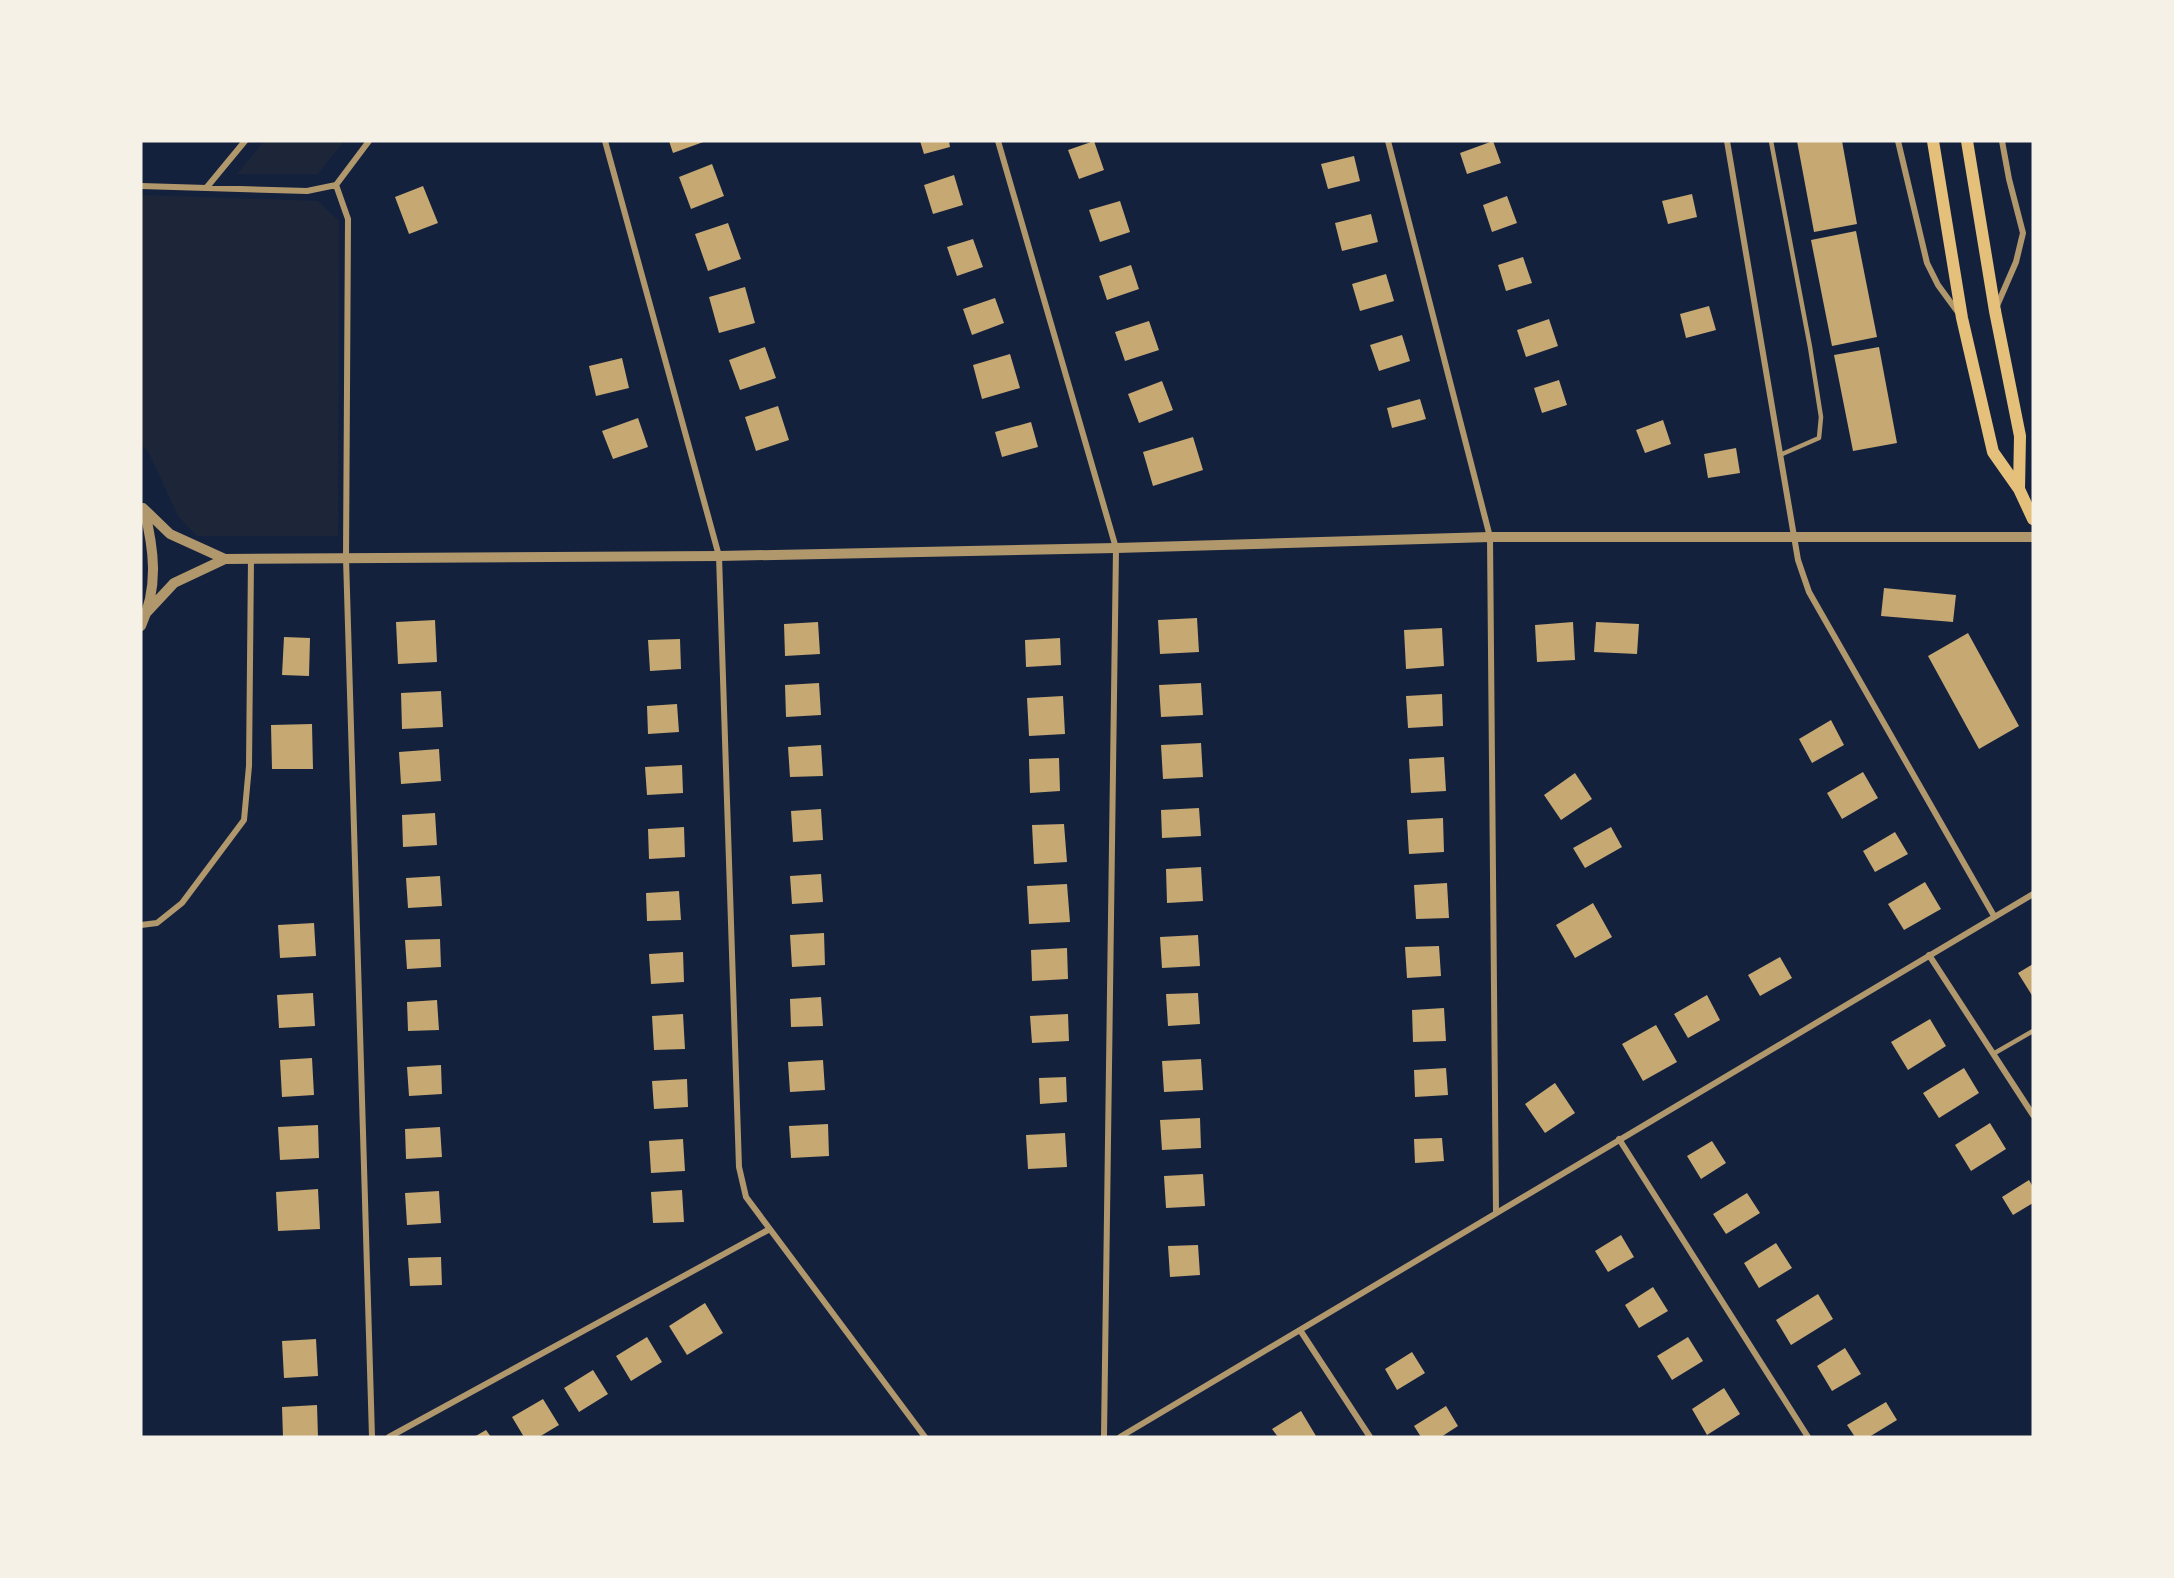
<svg xmlns="http://www.w3.org/2000/svg" width="2174" height="1578" viewBox="0 0 2174 1578" font-family="Arial,sans-serif">
  <style>
    .green { fill: #1d2539 }
    .building { fill: #c6a872 }
    .lines { fill: none; stroke-linecap: round; stroke-linejoin: round }
    .service { stroke: #b1986c; stroke-width: 4.5 }
    .minor { stroke: #b1986c; stroke-width: 6 }
    .tertiary { stroke: #b1986c; stroke-width: 10 }
    .secondary { stroke: #e5c07b; stroke-width: 12 }
  </style>
  <rect width="100%" height="100%" fill="#14213d"/>
  <path class="green" d="M264 141H344L318 174H237Z
    M141 195 318 201 339 221 338 536H197L178 516 148 451 141 445Z"/>
  <path class="building" d="M669 141H706L673 153Z
    M920 141H949L950 147 924 154Z
    M1094 141 1104 170 1079 179 1068 150Z
    M1493 141 1501 163 1467 174 1460 153Z
    M1797 141H1842L1857 224 1814 232Z
    M1354 156 1360 181 1328 189 1321 164Z
    M712 164 724 196 691 209 679 177Z
    M954 175 963 205 933 214 924 185Z
    M423 186 438 223 409 234 395 197Z
    M1692 194 1697 217 1668 224 1662 201Z
    M1507 196 1517 223 1492 232 1483 205Z
    M1120 201 1130 232 1100 242 1089 210Z
    M1371 214 1378 242 1342 251 1335 223Z
    M728 223 741 259 708 271 695 234Z
    M1856 231 1877 337 1832 346 1811 240Z
    M973 239 983 267 957 276 947 247Z
    M1523 257 1532 283 1506 291 1498 265Z
    M1131 265 1139 289 1107 300 1099 276Z
    M1386 274 1394 301 1360 311 1352 284Z
    M745 287 755 323 719 333 709 297Z
    M995 298 1004 323 972 335 963 309Z
    M1709 306 1716 330 1686 338 1680 314Z
    M1549 319 1558 346 1526 357 1517 330Z
    M1149 321 1159 350 1125 361 1115 332Z
    M1402 335 1410 361 1379 371 1370 345Z
    M765 347 776 378 740 390 729 360Z
    M1879 347 1897 443 1853 451 1834 355Z
    M1010 354 1020 388 982 399 973 365Z
    M622 358 629 388 596 396 589 366Z
    M1559 380 1567 405 1542 413 1534 388Z
    M1162 381 1173 410 1139 423 1128 394Z
    M1420 399 1426 419 1392 428 1387 408Z
    M778 406 789 440 756 451 745 417Z
    M638 418 648 447 613 459 602 431Z
    M1663 420 1671 444 1645 453 1636 430Z
    M1031 422 1038 447 1002 457 995 432Z
    M1193 437 1203 470 1153 486 1143 452Z
    M1736 448 1740 473 1708 478 1704 454Z
    M1884 588 1956 595 1953 622 1881 616Z
    M1197 618 1199 652 1160 654 1158 620Z
    M435 620 437 662 398 664 396 622Z
    M818 622 820 654 785 656 784 624Z
    M1573 622 1575 660 1537 662 1535 625Z
    M1596 622 1639 624 1637 654 1594 652Z
    M1442 628 1444 666 1406 669 1404 630Z
    M1968 633 2019 726 1979 749 1928 656Z
    M284 637 310 638 309 676 282 675Z
    M1060 638 1061 665 1026 667 1025 640Z
    M680 639 681 669 650 671 648 640Z
    M819 683 821 715 786 717 785 685Z
    M1201 683 1203 715 1161 717 1159 685Z
    M441 691 443 727 402 729 401 693Z
    M1442 694 1443 726 1408 728 1406 696Z
    M1063 696 1065 734 1029 736 1027 698Z
    M677 704 679 732 648 734 647 706Z
    M1831 720 1844 745 1812 763 1799 739Z
    M312 724 313 769H272L271 725Z
    M1201 743 1203 777 1163 779 1161 745Z
    M821 745 823 776 790 777 788 747Z
    M439 749 441 781 401 784 399 752Z
    M1444 757 1446 791 1411 793 1409 759Z
    M1059 758 1060 791 1030 793 1029 759Z
    M682 765 683 793 647 795 645 767Z
    M1863 772 1878 798 1842 819 1827 793Z
    M1575 773 1592 799 1561 820 1544 795Z
    M1199 808 1201 836 1162 838 1161 810Z
    M821 809 823 840 793 842 791 811Z
    M435 813 437 845 403 847 402 815Z
    M1443 818 1444 852 1409 854 1407 820Z
    M1064 824 1067 862 1034 864 1032 825Z
    M684 827 685 857 649 859 648 829Z
    M1611 827 1622 847 1585 868 1573 848Z
    M1895 832 1908 854 1875 872 1863 851Z
    M1201 867 1203 901 1167 903 1166 869Z
    M821 874 823 902 792 904 790 876Z
    M440 876 442 906 408 908 406 878Z
    M1925 882 1941 909 1904 930 1888 904Z
    M1447 883 1449 918 1416 919 1414 885Z
    M1067 884 1070 922 1029 924 1027 886Z
    M679 891 681 920 647 921 646 893Z
    M1593 903 1612 937 1575 958 1556 925Z
    M314 923 316 956 280 958 278 925Z
    M824 933 825 965 792 967 790 935Z
    M1198 935 1200 966 1162 968 1160 937Z
    M440 939 441 967 407 969 405 940Z
    M1439 946 1441 976 1407 978 1405 947Z
    M1067 948 1068 979 1032 981 1031 950Z
    M683 952 684 982 651 984 649 954Z
    M1780 957 1792 978 1760 996 1748 975Z
    M2033 964V997L2018 973Z
    M313 993 315 1026 279 1028 277 995Z
    M1198 993 1200 1024 1168 1026 1166 994Z
    M1707 995 1720 1020 1688 1038 1674 1014Z
    M821 997 823 1026 791 1027 790 999Z
    M437 1000 439 1030 408 1031 407 1002Z
    M1444 1008 1446 1041 1413 1042 1412 1010Z
    M683 1014 685 1049 654 1050 652 1016Z
    M1068 1014 1069 1041 1032 1043 1030 1016Z
    M1930 1019 1946 1046 1908 1070 1891 1042Z
    M1656 1025 1677 1062 1643 1081 1622 1044Z
    M312 1058 314 1095 282 1097 280 1060Z
    M1201 1059 1203 1090 1164 1092 1162 1061Z
    M823 1060 825 1090 790 1092 788 1062Z
    M441 1065 442 1094 409 1096 407 1067Z
    M1446 1068 1448 1095 1415 1097 1414 1070Z
    M1964 1068 1979 1093 1939 1118 1923 1093Z
    M1066 1077 1067 1102 1040 1104 1039 1078Z
    M687 1079 688 1107 654 1109 652 1081Z
    M1555 1083 1575 1113 1545 1133 1525 1104Z
    M1200 1118 1201 1148 1162 1150 1160 1120Z
    M1990 1123 2006 1149 1971 1171 1955 1145Z
    M828 1124 829 1156 791 1158 789 1126Z
    M318 1125 319 1158 280 1160 278 1127Z
    M440 1127 442 1157 406 1159 405 1129Z
    M1065 1133 1067 1167 1028 1169 1026 1135Z
    M1442 1138 1444 1161 1415 1163 1414 1139Z
    M683 1139 685 1171 651 1173 649 1141Z
    M1712 1141 1726 1163 1701 1179 1687 1156Z
    M1203 1174 1205 1206 1166 1208 1164 1176Z
    M2029 1180 2033 1187V1203L2013 1215 2002 1197Z
    M318 1189 320 1229 278 1231 276 1192Z
    M682 1190 684 1222 653 1223 651 1192Z
    M439 1191 441 1223 407 1225 405 1193Z
    M1747 1193 1760 1213 1726 1234 1713 1214Z
    M1621 1235 1634 1257 1608 1272 1595 1251Z
    M1776 1243 1792 1268 1759 1288 1744 1263Z
    M1198 1245 1200 1275 1170 1277 1168 1246Z
    M441 1257 442 1285 410 1286 408 1258Z
    M1653 1287 1668 1311 1639 1328 1625 1305Z
    M1818 1294 1833 1319 1791 1345 1776 1320Z
    M705 1303 723 1333 687 1355 669 1326Z
    M647 1337 662 1362 631 1381 616 1356Z
    M1688 1337 1703 1361 1672 1380 1657 1356Z
    M316 1339 318 1376 284 1378 282 1341Z
    M1845 1348 1861 1374 1832 1391 1817 1366Z
    M1412 1352 1425 1373 1397 1390 1385 1369Z
    M593 1370 608 1394 579 1412 564 1388Z
    M1724 1388 1740 1414 1707 1435 1692 1409Z
    M543 1399 559 1425 539 1437H524L512 1417Z
    M1886 1402 1897 1420 1869 1437H1855L1847 1425Z
    M317 1405 318 1437H283L282 1407Z
    M1446 1406 1458 1426 1441 1437H1421L1414 1426Z
    M1301 1411 1316 1436 1278 1437 1272 1429Z
    M486 1430 491 1437H474Z"/>
  <g class="lines">
    <path class="service" d="M1771 141 1810 347 1821 417 1819 438 1780 455
      M1993 1054 2033 1031"/>
    <path class="minor" d="M605 141 719 556 739 1167 746 1197 925 1437
      M998 141 1116 548 1104 1437
      M1388 141 1490 537 1496 1213
      M1727 141 1798 560 1809 592 1994 916
      M1898 141 1927 263 1938 285 1957 311
      M336 185 348 219 346 558 372 1437
      M141 186 307 191 336 185 369 141
      M207 187 245 141
      M1996 308 2016 262 2023 233 2009 179 2002 141
      M141 925 157 923 182 903 244 820 249 766 251 559
      M1929 955 2033 1115
      M1619 1139 1808 1437
      M1300 1330 1370 1437
      M389 1437 768 1230
      M1120 1437 2033 894"/>
    <path class="tertiary" d="M143 508 170 534 225 559 719 556 1116 548 1490 537H2033
      M147 612 174 583 225 559
      M141 626C159 586 154 549 144 509"/>
    <path class="secondary" d="M1933 141 1962 318 1993 452 2019 489 2033 519
      M1967 141 1995 311 2020 436 2019 489"/>
  </g>
  <rect width="2174" height="1578" fill="none" stroke="#f6f1e7" stroke-width="285"/>
</svg>
